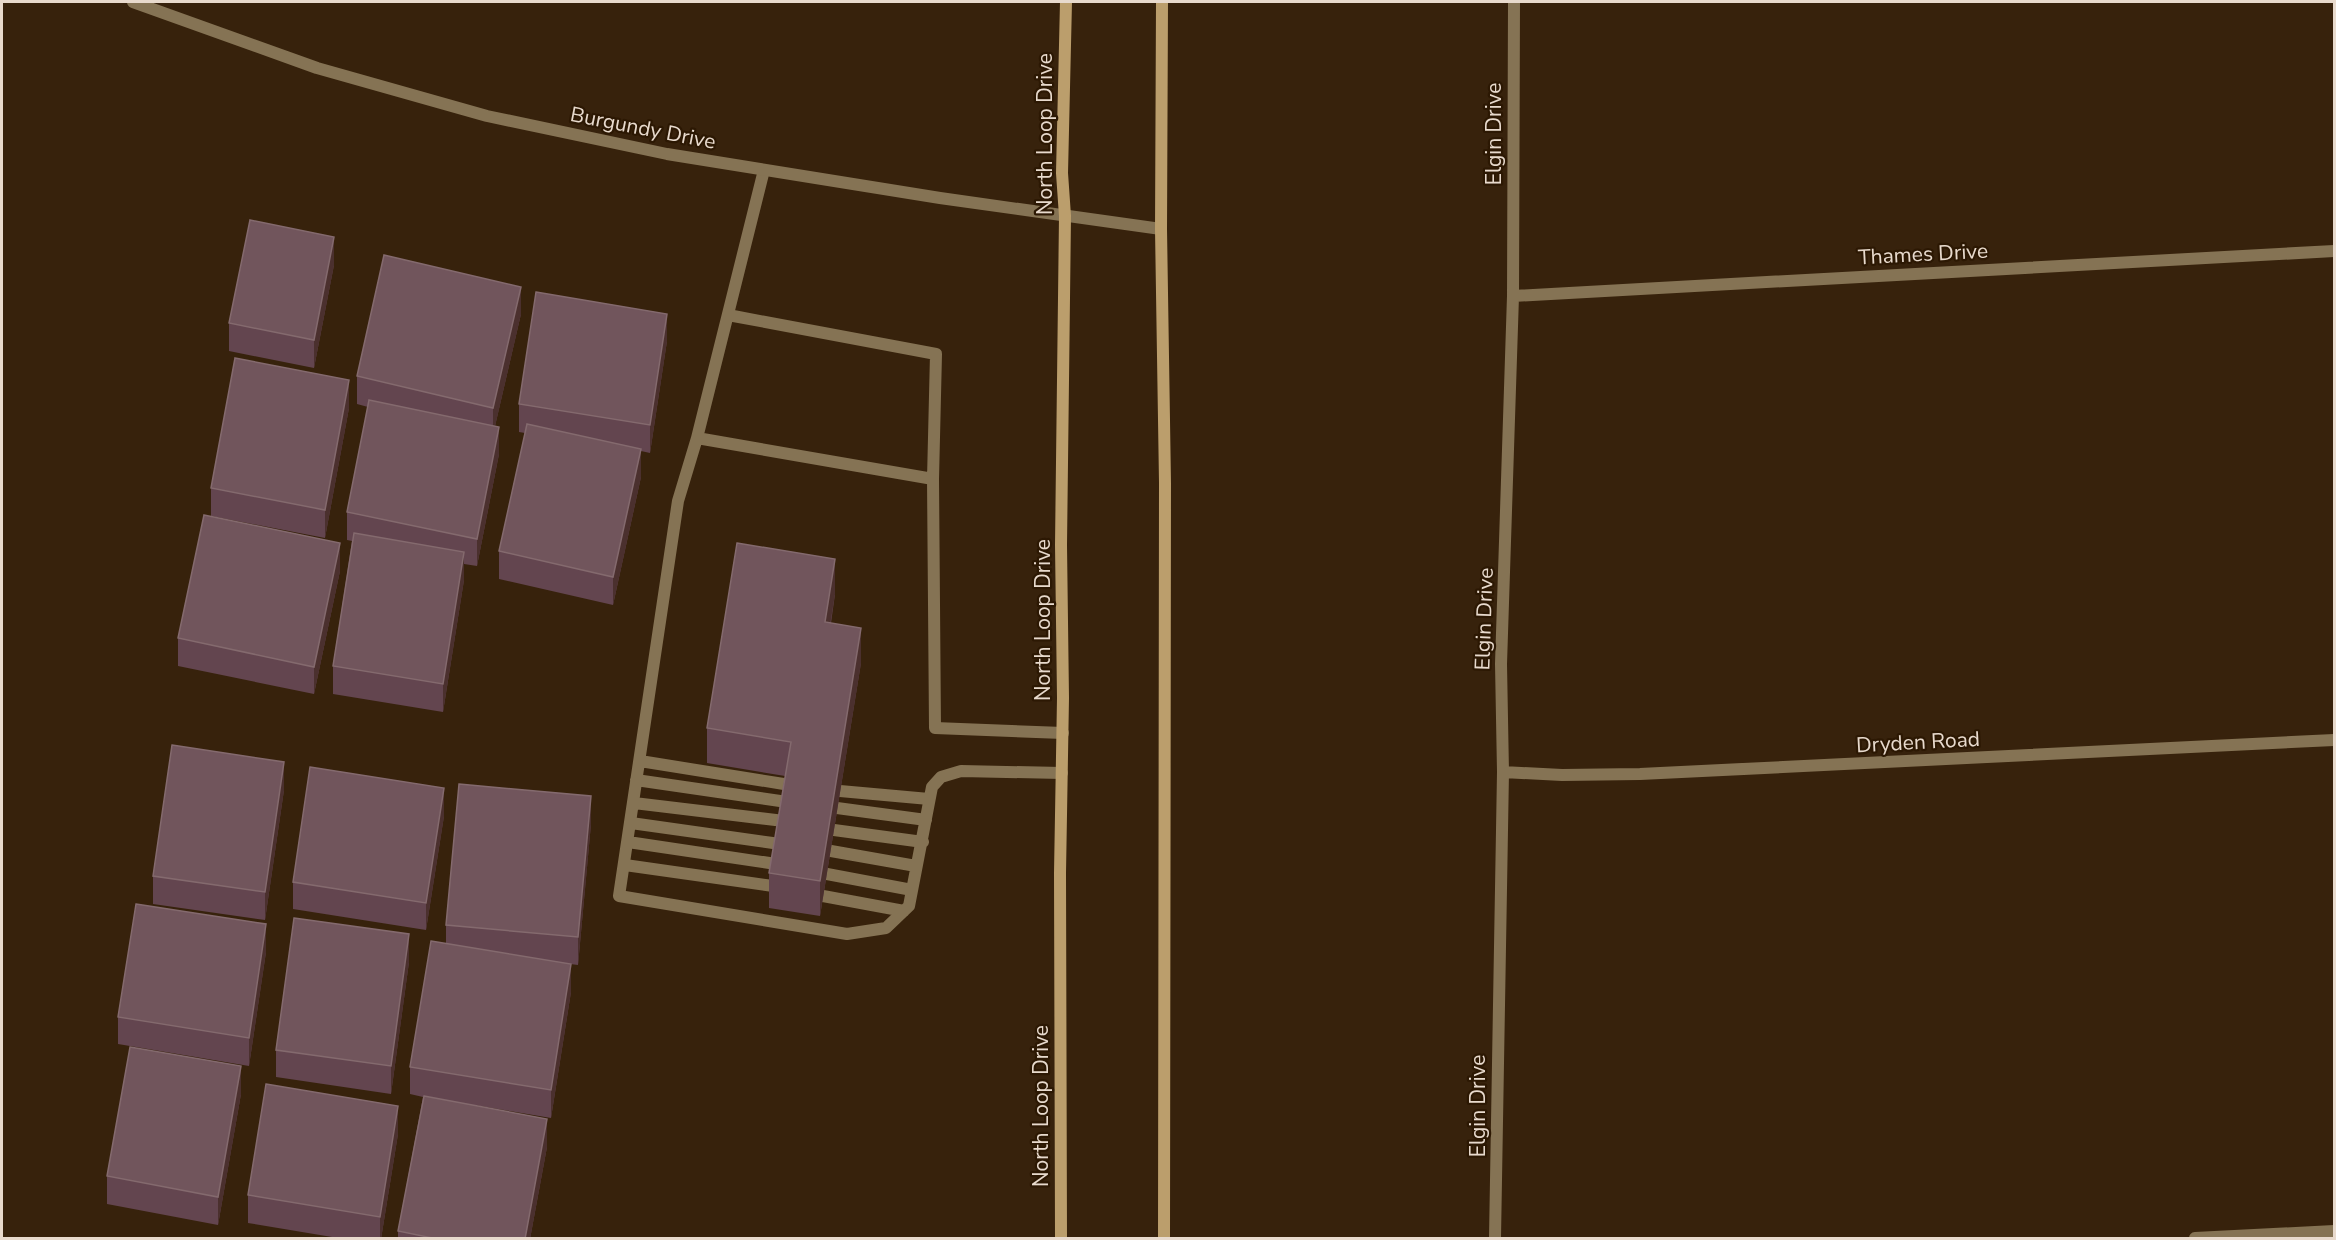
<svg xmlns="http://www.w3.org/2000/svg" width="2336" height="1240" viewBox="0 0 2336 1240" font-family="'Nunito Sans',sans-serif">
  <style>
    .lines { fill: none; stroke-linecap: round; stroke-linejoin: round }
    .service { stroke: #857354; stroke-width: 12 }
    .minor { stroke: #857354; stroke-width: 12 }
    .tertiary { stroke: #857354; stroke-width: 12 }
    .secondary { stroke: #bb9e6c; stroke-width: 12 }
    .wall { fill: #63454f }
    .shaded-wall { fill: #4b302e }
    .building { fill: #71555c; stroke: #846a6e; stroke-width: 1.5 }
    .labels { text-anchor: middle; stroke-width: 4.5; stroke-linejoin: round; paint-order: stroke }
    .street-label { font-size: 21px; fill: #e8dacd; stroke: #2c1803 }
  </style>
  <rect width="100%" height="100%" fill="#37220c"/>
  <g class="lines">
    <path class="service" d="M764 170 697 438 933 479
      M728 315 936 354 933 479 935 728 1063 733
      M697 438 678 501 619 896 847 934 886 928 909 906 932 787 941 777 961 771 1062 773
      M640 761 790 785
      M636 780 787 802
      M840 791 929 799
      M634 803 784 821
      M837 808 926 820
      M631 823 780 844
      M834 830 923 842
      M628 842 776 864
      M831 851 916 866
      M625 865 773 886
      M827 874 912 890
      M823 896 904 911"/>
    <path class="minor" d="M1513 296 2334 251
      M1503 772 1562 775 1640 774 2334 740
      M1495 1238 1503 772 1501 664 1513 296 1514 2
      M2195 1238 2334 1231"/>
    <path class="tertiary" d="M133 2 317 68 487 116 667 154 940 198 1161 229"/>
    <path class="secondary" d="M1162 2 1161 229 1165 483 1164 1238
      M1061 1238 1060 873 1063 698 1061 545 1065 216 1062 173 1066 2"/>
  </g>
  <path class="wall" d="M334 265 314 368 229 351V323Z
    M521 314 495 426 499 454 477 566 464 564V580L443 712 333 694V666L352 541 347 540V512L368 407 357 404V376Z
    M667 341 650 453 641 451V477L613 605 499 579V551L525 433 519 432V404Z
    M349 408 325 538 211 516V488Z
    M340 571 314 694 178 666V638Z
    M835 594 831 623 861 663 820 916 769 908V873L785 776 707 763V728Z
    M284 790 265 920 153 904V876Z
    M444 816 426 930 293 909V882Z
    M591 824 578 965 570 964 571 992 551 1118 474 1105 547 1147 530 1239H398V1231L423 1097 410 1094V1067L446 943V925Z
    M266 952 249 1066 118 1044V1017Z
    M409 962 391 1094 276 1077V1050Z
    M241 1094 218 1225 107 1204V1176Z
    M398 1134 381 1239H344L248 1223V1195Z"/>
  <path class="shaded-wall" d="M334 237V265L314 368V340Z
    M521 287V314L493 435V408Z
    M667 314V341L650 453V425Z
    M349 380V408L325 538V510Z
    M499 427V454L477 566V539Z
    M641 449V477L613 605V577Z
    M340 543V571L314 694V667Z
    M464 552V580L443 712V684Z
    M835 559V594L825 657V622Z
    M861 628V663L820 916V881Z
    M284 762V790L265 920V892Z
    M444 788V816L426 930V903Z
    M591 796V824L578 965V937Z
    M266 924V952L249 1066V1038Z
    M409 934V962L391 1094V1066Z
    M571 964V992L551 1118V1090Z
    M241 1066V1094L218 1225V1197Z
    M398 1106V1134L381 1239H380V1217Z
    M547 1119V1147L530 1239H525Z"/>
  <path class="building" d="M250 220 334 237 314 340 229 323Z
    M384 255 521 287 493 408 357 376Z
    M536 292 667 314 650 425 519 404Z
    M235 358 349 380 325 510 211 488Z
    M369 400 499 427 477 539 347 512Z
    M527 424 641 449 613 577 499 551Z
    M204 515 340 543 314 667 178 638Z
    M354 533 464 552 443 684 333 666Z
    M737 543 835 559 825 622 861 628 820 881 769 873 791 742 707 728Z
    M172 745 284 762 265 892 153 876Z
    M310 767 444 788 426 903 293 882Z
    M459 784 591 796 578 937 446 925Z
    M136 904 266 924 249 1038 118 1017Z
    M294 918 409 934 391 1066 276 1050Z
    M431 941 571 964 551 1090 410 1067Z
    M130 1047 241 1066 218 1197 107 1176Z
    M266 1084 398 1106 380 1217 248 1195Z
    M424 1096 547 1119 525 1239H437L398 1231Z"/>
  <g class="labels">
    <g class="street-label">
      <text transform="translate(643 128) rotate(11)" y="7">Burgundy Drive</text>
      <text transform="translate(1045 134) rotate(-90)" y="7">North Loop Drive</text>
      <text transform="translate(1494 134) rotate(-90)" y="7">Elgin Drive</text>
      <text transform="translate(1923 254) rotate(-3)" y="7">Thames Drive</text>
      <text transform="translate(1484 619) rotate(-88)" y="7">Elgin Drive</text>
      <text transform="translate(1043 620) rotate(-90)" y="7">North Loop Drive</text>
      <text transform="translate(1918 742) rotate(-3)" y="7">Dryden Road</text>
      <text transform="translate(1041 1106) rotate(-90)" y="7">North Loop Drive</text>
      <text transform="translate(1478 1106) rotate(-90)" y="7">Elgin Drive</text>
    </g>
  </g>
  <rect width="2336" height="1240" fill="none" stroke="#e8dacd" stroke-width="6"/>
</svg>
